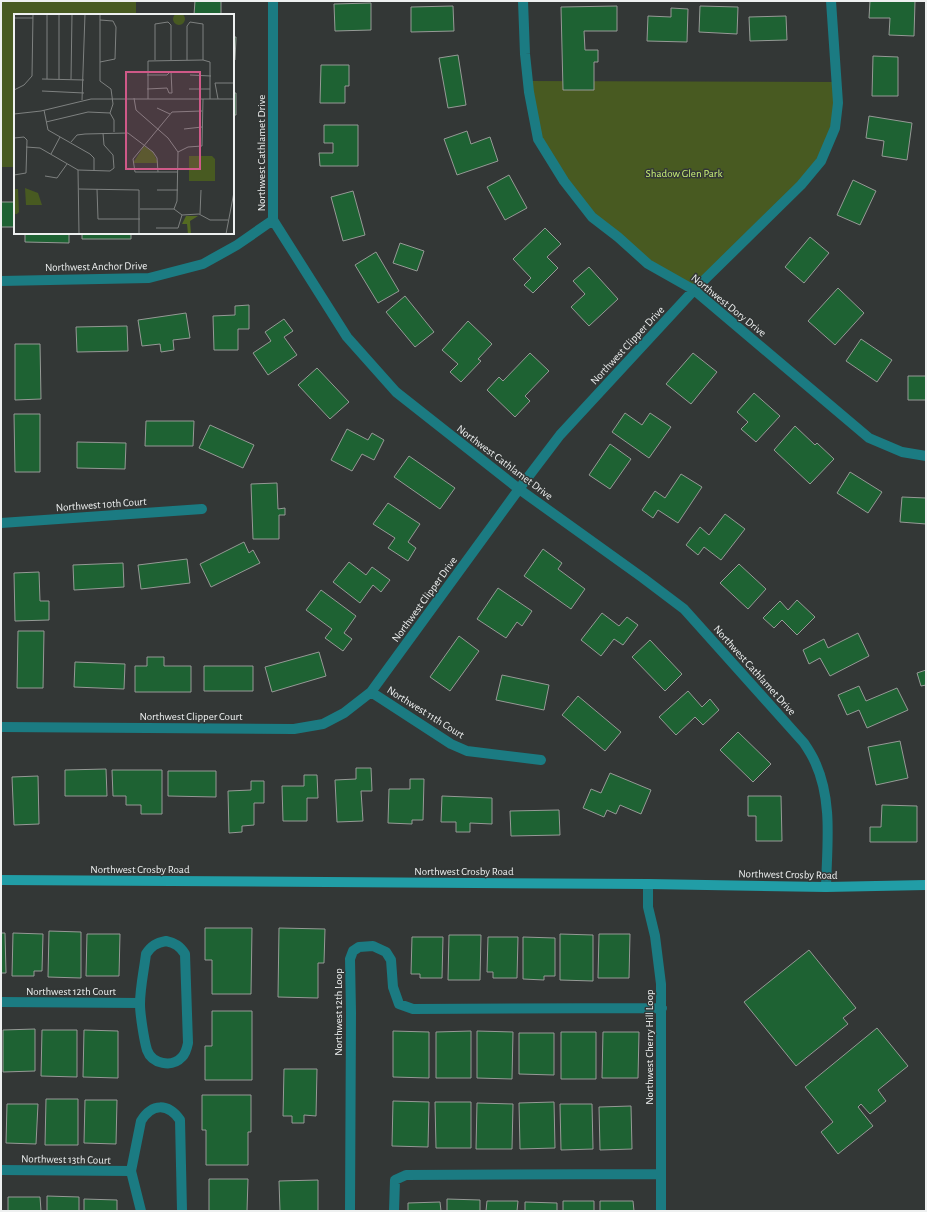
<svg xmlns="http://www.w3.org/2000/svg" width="927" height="1212" viewBox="0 0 927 1212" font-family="'Alegreya Sans',sans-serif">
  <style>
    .green { fill: #485a21 }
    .building { fill: #1e6233; stroke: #969996 }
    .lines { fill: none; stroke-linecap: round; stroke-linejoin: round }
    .street { stroke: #1b7b82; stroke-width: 10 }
    .secondary { stroke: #219da6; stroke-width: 10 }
    .labels { text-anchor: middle; stroke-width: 3; stroke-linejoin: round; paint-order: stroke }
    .street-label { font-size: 11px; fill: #eef0f0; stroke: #333736 }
    .park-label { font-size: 11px; fill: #caf277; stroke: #333736 }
    .inset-road { fill: none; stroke: #7e8180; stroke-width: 1 }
    .view { fill: #cf5988; fill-opacity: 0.15; stroke: #cf5988; stroke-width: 2 }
    .inset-edge { fill: none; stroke: #eef0f0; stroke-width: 2 }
  </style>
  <rect width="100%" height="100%" fill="#333736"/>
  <path class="green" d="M1 1H136V15H15V167H1Z
    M527 81 837 82 838 103 821 161 694 290 648 264 592 217 538 139Z"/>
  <path class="building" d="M195 1H235H221V15H194Z
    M870 1H915L914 36 889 35 890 18H869Z
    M371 3V30L335 31 334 4Z
    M453 6 454 31 411 32V7Z
    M617 6V31H584L585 50H598V62H594V90H563L561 7Z
    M700 6 738 7 737 34 699 32Z
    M671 8 688 9 687 42 647 41 648 16 671 17Z
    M786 16 787 40 750 41 749 17Z
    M233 37H236L235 60H233Z
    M458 55 466 105 448 108 439 58Z
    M873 56 898 57V96H872Z
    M321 65H349V86H345V103H320Z
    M233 93H236V115H233Z
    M869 116 912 123 907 160 882 156 884 141 866 138Z
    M324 125H358V166H320L319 153H333V143H324Z
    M467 131 471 144 490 137 498 161 457 175 444 139Z
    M509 175 527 208 505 220 487 187Z
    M853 180 876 191 860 225 837 215Z
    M353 191 365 235 343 241 331 197Z
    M1 202H15V227H1Z
    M545 228 561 244 547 257 558 268 533 293 524 285 531 278 513 259Z
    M25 233H69V243L25 242Z
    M82 233H131V239H82Z
    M810 237 829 253 804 283 785 267Z
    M400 243 424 251 417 271 393 263Z
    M376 252 399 291 378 303 355 265Z
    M589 267 618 299 589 326 571 307 585 294 573 281Z
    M838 288 864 313 835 345 808 321Z
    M405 296 434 332 415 347 386 312Z
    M249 305V329H238V350H214L213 316 235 315V306Z
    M186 313 190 338 173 340 174 350 161 352 160 344 142 346 138 320Z
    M284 319 293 331 284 337 297 355 268 375 253 353 271 341 265 332Z
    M468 321 492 344 478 359 481 361 461 382 450 372 458 364 442 350Z
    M127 326 128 351 77 352 76 327Z
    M861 339 892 360 877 382 846 361Z
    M15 344H40L41 399 15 400Z
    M530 353 549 371 525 396 530 401 515 417 487 390 499 377 503 381Z
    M693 353 717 372 691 404 666 384Z
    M317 368 349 402 330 419 298 385Z
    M908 376H926V400H908Z
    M754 393 780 416 756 442 741 429 748 422 737 412Z
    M625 413 642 425 650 413 671 427 649 458 612 432Z
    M14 414H40V472H15Z
    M146 421H194L193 446H145Z
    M210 425 254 445 243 468 199 448Z
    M795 426 815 445 817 443 834 459 810 484 774 450Z
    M347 429 368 440 372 433 384 440 374 460 362 454 352 471 331 460Z
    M77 442 126 443 125 469 77 468Z
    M610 444 631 459 610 489 589 475Z
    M409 456 455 488 440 509 394 477Z
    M850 472 882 492 868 513 837 493Z
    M681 474 702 487 678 523 658 510 653 518 642 510 655 491 665 498Z
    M277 483 278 509 285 508V515H279V539H253L251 484Z
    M902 497 926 498V524L900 522Z
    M388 503 420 524 408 542 416 548 408 561 388 548 395 538 373 524Z
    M725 514 745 529 721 560 704 547 698 555 686 545 700 527 709 535Z
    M244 542 249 553 253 550 260 563 211 587 200 564Z
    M543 549 562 563 558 569 585 589 571 609 524 576Z
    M187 559 190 583 141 589 138 565Z
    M349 562 366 575 372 567 390 580 381 592 373 585 360 603 333 582Z
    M123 563 124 587 74 590 73 565Z
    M739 564 766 589 748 609 720 583Z
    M39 572 40 601H49V620L15 621 14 573Z
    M498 588 532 611 522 626 517 622 506 638 477 619Z
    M321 590 356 616 344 633 352 639 343 651 325 638 332 629 306 610Z
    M797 600 815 617 797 635 782 620 774 628 763 618 780 601 788 610Z
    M602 613 619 626 627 617 638 625 623 645 614 639 601 656 581 640Z
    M18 631H44L43 688H17Z
    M858 633 869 656 830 676 820 658 809 664 803 650 824 639 828 648Z
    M459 636 479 651 450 691 430 677Z
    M650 640 682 674 665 691 632 657Z
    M319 652 326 676 272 692 265 667Z
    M147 657H164V666H191V692H135V666H147Z
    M75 662 125 664 124 689 74 687Z
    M204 666H253V691H204Z
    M926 670V685L921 686 917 673Z
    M502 675 549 685 544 710 496 700Z
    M859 686 866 701 897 688 908 710 867 728 859 710 847 715 838 695Z
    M688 691 702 707 710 699 719 710 703 725 695 717 676 735 659 717Z
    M578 696 621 732 605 751 562 715Z
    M738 732 771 764 753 782 720 750Z
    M900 741 908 778 876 785 868 747Z
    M356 768H371L372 791H361L363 821 337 822 335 780 356 779Z
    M106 769 107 796H65V770Z
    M112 770H162V814H141V805H126V796H113Z
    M168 771H216V797L168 796Z
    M610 773 651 790 641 814 620 805 616 814 607 810 604 817 583 808 591 789 601 793Z
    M304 775H317L318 798H307V821H283L282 786H304Z
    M38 776 39 824 14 825 12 777Z
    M410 779H424L423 820H412V824L388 823 389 789H410Z
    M251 781H264V803H254V825L242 826V832L229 833 228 791 251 790Z
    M442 796 492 798V824L470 823V832H456V822H441Z
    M748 796H781L782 841H756V816H748Z
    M882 805 917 806V842H870V827H881Z
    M559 810 560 835 511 836 510 811Z
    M205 928H252L251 994H212V960H205Z
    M279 928 325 929 324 963H318V998L278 997Z
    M49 931 81 932V978L48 977Z
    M1 933H5L6 973H1Z
    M13 933 43 934 42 971H34V976H12Z
    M87 934H120L119 976H86Z
    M560 934 593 935V981L560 980Z
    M599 934H630L629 978H598Z
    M449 935H481L480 980H448Z
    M412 937H443L442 978H420V974H411Z
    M488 937H518L517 978H493V972H487Z
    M523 937 555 938V976H544V980L523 979Z
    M809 950 856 1008 843 1018 848 1024 796 1066 744 1002Z
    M212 1011H252V1080H205V1046H212Z
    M877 1028 908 1066 878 1090 886 1101 870 1114 861 1104 858 1107 873 1126 838 1154 821 1132 833 1122 805 1087Z
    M35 1029V1071L3 1072V1030Z
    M42 1030H77V1077L41 1076Z
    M84 1030 118 1031V1078L83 1077Z
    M393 1031 429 1032V1078L393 1077Z
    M471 1031V1078H436V1032Z
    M477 1031 513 1032 512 1079 477 1078Z
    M561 1032H596V1079H561Z
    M603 1032H639L638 1078H602Z
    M519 1033H554V1075L519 1074Z
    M284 1069H317L316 1116 304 1115V1123H292V1116H283Z
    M202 1095H251V1132H248V1165H206V1130H202Z
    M46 1099H78V1145H45Z
    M85 1100H117L116 1144 84 1143Z
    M393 1101 429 1102 428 1147 392 1146Z
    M435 1102H471V1148H436Z
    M554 1102 555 1148 520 1149 519 1103Z
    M477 1103 513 1104 512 1149H476Z
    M7 1104H38L36 1144 6 1143Z
    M560 1104H592L593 1149 561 1150Z
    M631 1106 632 1149 600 1150 599 1107Z
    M209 1179H248L247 1211H209Z
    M318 1180V1211H280L279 1181Z
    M47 1196 79 1197V1211H47Z
    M8 1197H40L41 1211H8Z
    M84 1199 117 1200V1211H84Z
    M447 1199 480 1200V1211H447Z
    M487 1201H518L517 1211H486Z
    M563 1201H594V1211H563Z
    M600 1201H633L634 1211H600Z
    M440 1202 441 1211H408V1203Z
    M525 1202 557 1203V1211H525Z"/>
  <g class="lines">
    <path class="street" d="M273 1V220L347 337 396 392 519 489 643 578 684 609 804 743C808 749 812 755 815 762 833 801 827 845 826 887
      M523 1 525 54 529 92 538 139 564 181 592 217 618 237 648 264 694 290 869 438 902 452 926 456
      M1 281 149 278 203 264 237 245 273 220
      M1 523 202 509
      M371 692 451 744 467 751 541 760
      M1 727 294 729 323 724 344 713 371 692 519 489 560 435 694 290 801 185 821 161 835 128 838 103 831 1
      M648 884V907L655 936 661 984V1211
      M166 941C175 943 180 946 185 954L188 1043C187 1048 186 1053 182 1057 172 1068 152 1064 147 1050 144 1040 140 1014 140 1004 140 988 144 970 146 954 151 946 156 943 166 941Z
      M1 1002 140 1003
      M1 1170 131 1171
      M141 1211 131 1171 141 1121C152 1103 168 1103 180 1120L182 1211
      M350 1211 351 1012 350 959 353 951 359 947 373 946 386 952 391 960 393 987 399 1004 413 1009 662 1008
      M394 1211 395 1180 406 1175 661 1174"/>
    <path class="secondary" d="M1 880 648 884 826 887 926 885"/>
  </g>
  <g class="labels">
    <g class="street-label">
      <text transform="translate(261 153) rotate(-90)" y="4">Northwest Cathlamet Drive</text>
      <text transform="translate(96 266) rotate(-1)" y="4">Northwest Anchor Drive</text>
      <text transform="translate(729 305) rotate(39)" y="4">Northwest Dory Drive</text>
      <text transform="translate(627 345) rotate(-47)" y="4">Northwest Clipper Drive</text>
      <text transform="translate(505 462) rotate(37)" y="4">Northwest Cathlamet Drive</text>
      <text transform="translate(101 504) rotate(-4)" y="4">Northwest 10th Court</text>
      <text transform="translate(424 599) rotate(-54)" y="4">Northwest Clipper Drive</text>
      <text transform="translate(755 670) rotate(48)" y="4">Northwest Cathlamet Drive</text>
      <text transform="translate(426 712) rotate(32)" y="4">Northwest 11th Court</text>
      <text x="191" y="720">Northwest Clipper Court</text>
      <text x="140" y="873">Northwest Crosby Road</text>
      <text x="464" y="875">Northwest Crosby Road</text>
      <text transform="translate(788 874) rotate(1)" y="4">Northwest Crosby Road</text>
      <text x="71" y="995">Northwest 12th Court</text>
      <text transform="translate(338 1012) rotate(-90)" y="4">Northwest 12th Loop</text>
      <text transform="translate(649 1047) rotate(-90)" y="4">Northwest Cherry Hill Loop</text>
      <text transform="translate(66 1159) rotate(1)" y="4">Northwest 13th Court</text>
    </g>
    <g class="park-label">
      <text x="684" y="177">Shadow Glen Park</text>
    </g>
  </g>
  <g transform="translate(14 14)">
    <rect width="220" height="220" fill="#333736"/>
    <path d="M159 5a6 6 0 1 1 12 0a6 6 0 1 1-12 0ZM130 132 139 138 144 149H119ZM175 142H198L201 145V167H175ZM11 174 24 179 28 191H12ZM0 175H4L5 198 3 200H0Z" fill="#485a21"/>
    <path d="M172 202H184L176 207 177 220H174L173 210H168Z" fill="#546a22"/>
    <path class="inset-road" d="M45 0V65M86 0V67L97 75 99 90 96 99 100 106V118M0 4H19M141 46V10L154 8 157 11V46M173 46V12L176 8 189 10V46M86 48 101 45 102 13 99 7 86 6M176 61 197 62M28 65 70 66M33 65V0M57 65 58 0M133 75 153 74 155 79H158L157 57 153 61H133M175 75H196M0 76 10 71 18 62 19 0M28 77 70 79M120 84 122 96 154 124 164 138 163 187 160 195M134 85V47L189 46 196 48V85M204 85 201 69H220M68 86 71 0M143 94 156 100M30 96 34 116 76 140 80 144V157M0 100 27 97 77 85H220M32 108 74 98 96 99M170 115 188 113M0 124 10 123 13 126 12 159 0 161M57 128 63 121 71 120 114 119 139 138 143 144 144 158M12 133 26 134 64 156 96 157 100 154 99 141 90 131 89 119M164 138 174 133 188 132 189 85M37 140 46 123M64 156 65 220M164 158H121L119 145 158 98 188 97M31 162 43 164 53 150M65 175 125 176V220M83 175 84 205H126M143 176H164M126 195H160L168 201 185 200 196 206H214M186 200 187 176M142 214H164L168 201M212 220 220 178"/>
    <path class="view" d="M112 58H186V155H112Z"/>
    <rect width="220" height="220" class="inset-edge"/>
  </g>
  <rect width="927" height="1212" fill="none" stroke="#eef0f0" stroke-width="4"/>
</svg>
